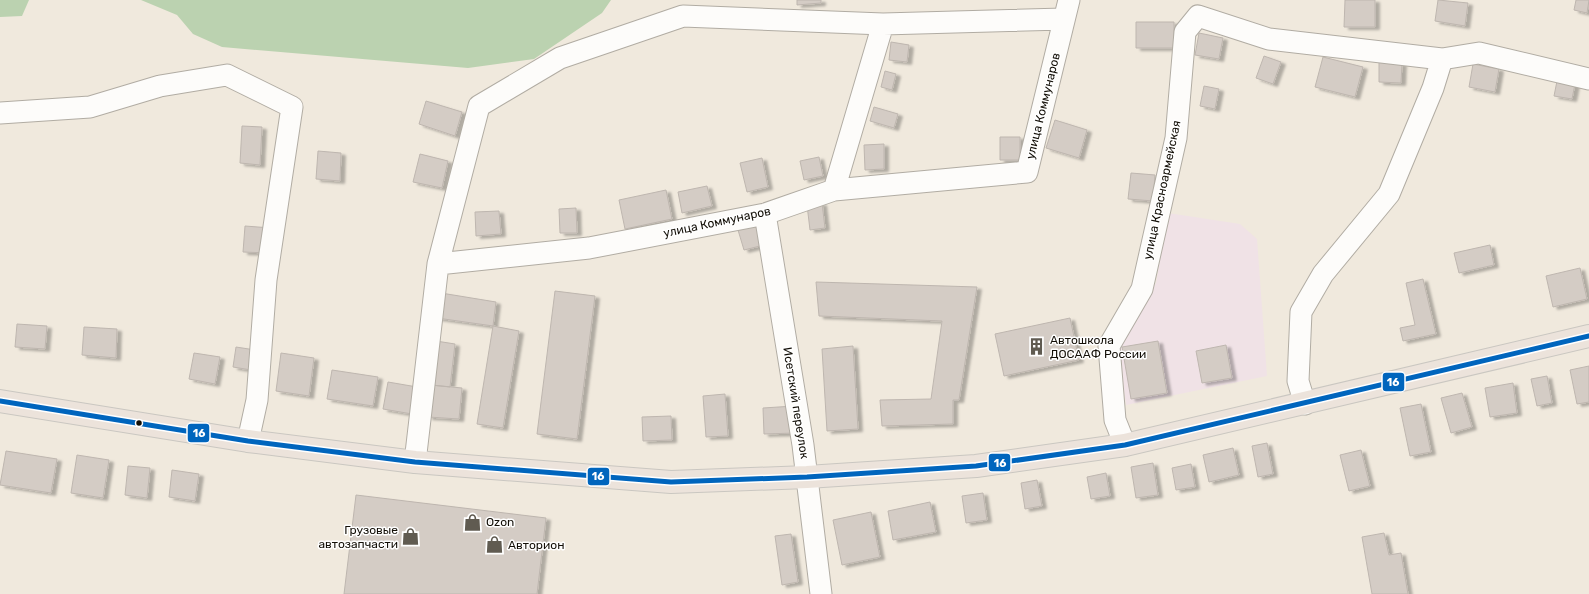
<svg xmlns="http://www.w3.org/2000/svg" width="1589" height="594" viewBox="0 0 1589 594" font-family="Rubik,sans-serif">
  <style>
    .industrial { fill: #f0e2e6 }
    .forest { fill: #bbd2b0 }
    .building { fill: #d4ccc5; stroke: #beb6af; filter: url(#shadow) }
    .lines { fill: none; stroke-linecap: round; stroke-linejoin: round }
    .minor-casing { stroke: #b1aca3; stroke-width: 23 }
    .major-casing { stroke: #cac7c1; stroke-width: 24 }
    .minor { stroke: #fdfcfa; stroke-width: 21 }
    .major { stroke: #ece3db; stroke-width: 22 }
    .bus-1-casing { stroke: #fff; stroke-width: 8 }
    .bus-1 { stroke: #0065bd; stroke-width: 5 }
    .bus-dot { fill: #120e06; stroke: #fff; stroke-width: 1.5 }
    .labels { text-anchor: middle; stroke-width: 3; stroke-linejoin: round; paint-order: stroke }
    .street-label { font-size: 12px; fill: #120e06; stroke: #fff }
    .poi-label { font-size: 12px; fill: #120e06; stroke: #fff; text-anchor: start }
    .line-badge { stroke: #fff; stroke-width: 1.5 }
    .badge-label { font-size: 11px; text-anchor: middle; font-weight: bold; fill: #fff }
  </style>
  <defs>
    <filter id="shadow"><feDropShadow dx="4.5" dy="2.5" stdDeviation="1" flood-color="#0004"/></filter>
  </defs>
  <rect width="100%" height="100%" fill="#f0e9dd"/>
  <path class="industrial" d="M1168 213 1240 224 1257 239 1267 376 1126 405 1118 344 1156 283Z"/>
  <path class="forest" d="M0 0H29L22 16 0 17Z
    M141 0H611L602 13 534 59 468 68 222 47 193 34 177 15Z"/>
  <path class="building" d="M797 0H821V3L797 5Z
    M1345 0H1375V27H1344Z
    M1438 0 1468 3 1465 26 1435 21Z
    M1576 0H1589L1587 13 1574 10Z
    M1136 22H1174V48H1136Z
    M1199 33 1223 38 1219 59 1195 55Z
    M891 42 909 45 907 62 889 60Z
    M1264 56 1281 62 1273 84 1256 78Z
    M1323 57 1363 67 1355 97 1315 87Z
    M1379 62 1402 63 1401 83 1379 82Z
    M1473 64 1499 69 1495 92 1469 87Z
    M885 71 896 74 892 90 881 87Z
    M1558 76 1576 79 1572 99 1554 96Z
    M1204 86 1219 89 1215 109 1200 106Z
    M426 101 462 112 455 136 419 124Z
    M874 107 898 114 894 128 870 121Z
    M1055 120 1087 130 1079 158 1046 148Z
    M242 126 262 127 260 165 240 163Z
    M1000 137H1020V160H1000Z
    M884 144V169L865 170 864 145Z
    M318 151 341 153 340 181 316 179Z
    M420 154 448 161 442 188 413 182Z
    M819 157 823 176 804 180 800 161Z
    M762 158 768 187 747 192 740 163Z
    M1131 173 1155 175 1153 201 1128 199Z
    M707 186 712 206 682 213 678 192Z
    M666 190 672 219 625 229 619 200Z
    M822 203 825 228 810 230 807 205Z
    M576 208 577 233H560L559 209Z
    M499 211 501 234 476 236 475 212Z
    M763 224 768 244 744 250 738 230Z
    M245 226 271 228 269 253 243 252Z
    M1490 245 1494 265 1459 273 1454 253Z
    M1580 268 1587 299 1553 307 1546 276Z
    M1423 279 1436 334 1403 341 1400 328 1415 325 1406 283Z
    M816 282 977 287 959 400H953V424L882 426 880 400 931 399 942 321 819 316Z
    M555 291 595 296 577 439 537 434Z
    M441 293 496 302 493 326 437 318Z
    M1070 318 1079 360 1004 376 995 334Z
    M17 324 47 326 45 349 15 347Z
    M493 326 519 331 503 428 477 424Z
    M84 327 117 329 116 358 82 355Z
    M436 341 455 344 450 387 431 385Z
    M1158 341 1167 393 1131 399 1122 347Z
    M1226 345 1232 378 1202 383 1196 351Z
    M853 346 858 429 827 431 822 349Z
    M236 347 255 350 251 370 233 367Z
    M194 353 220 357 215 384 189 379Z
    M281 353 314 358 309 396 276 391Z
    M1589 366V402L1577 404 1570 370Z
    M332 370 378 377 373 406 327 399Z
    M1547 376 1552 403 1537 406 1531 379Z
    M388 382 417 387 412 414 383 409Z
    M1513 383 1517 413 1490 417 1485 388Z
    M431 385 462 388 459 419 428 417Z
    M1462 393 1472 427 1451 433 1441 398Z
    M725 394 728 436 706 437 703 396Z
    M1421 404 1431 452 1410 456 1400 408Z
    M794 406 795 433 764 434 763 408Z
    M671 416 672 440 643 441 642 417Z
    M1267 443 1273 474 1258 477 1252 446Z
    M1233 448 1239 475 1209 482 1203 455Z
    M1361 450 1370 486 1349 491 1340 455Z
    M6 451 57 459 51 493 0 485Z
    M77 455 109 460 103 498 71 493Z
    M1153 463 1158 495 1136 498 1131 467Z
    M1191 464 1195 487 1176 490 1172 468Z
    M128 466 150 468 147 498 125 495Z
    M172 470 199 474 195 501 169 497Z
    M1106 473 1110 496 1091 499 1087 477Z
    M1037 480 1042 506 1025 509 1021 483Z
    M983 493 987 520 966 523 962 496Z
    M356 495 546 518 537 594H344Z
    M930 502 936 532 893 540 888 511Z
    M871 512 880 557 842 565 833 520Z
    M1384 533 1389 555 1401 553 1408 594H1372L1362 537Z
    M791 534 798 582 782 585 775 536Z"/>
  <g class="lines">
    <defs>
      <path id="minor" d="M1064 19 883 24 683 16 560 58 479 106 438 264 589 248 765 214 834 190 1027 172 1069 0
        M0 113 90 107 160 86 227 75 292 107 266 280 257 400 248 441
        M834 190 883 24
        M765 214 803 445 821 594
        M1305 404 1298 381 1301 312 1323 274 1389 194 1433 88 1442 59
        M1125 445 1115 420 1109 346 1142 289 1176 138 1185 32 1198 16 1269 39 1442 59 1479 53 1589 79
        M415 462 438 264"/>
      <path id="major" d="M0 401 248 441 415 462 671 482 807 477 976 466 1125 445 1589 336"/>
    </defs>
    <use href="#minor" class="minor-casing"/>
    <use href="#major" class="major-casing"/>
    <use href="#minor" class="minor"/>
    <use href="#major" class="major"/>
    <defs>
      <path id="bus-1" d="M0 401 248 441 415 462 671 482 807 477 976 466 1125 445 1589 336"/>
    </defs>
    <use href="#bus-1" class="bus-1-casing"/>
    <use href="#bus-1" class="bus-1"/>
  </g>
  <defs>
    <symbol id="building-bare" viewBox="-9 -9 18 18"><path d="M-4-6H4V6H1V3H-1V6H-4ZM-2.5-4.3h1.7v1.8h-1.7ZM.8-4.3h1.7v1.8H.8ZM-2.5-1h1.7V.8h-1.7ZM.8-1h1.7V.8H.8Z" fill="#605b51" stroke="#fff" stroke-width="2.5" paint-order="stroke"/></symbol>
    <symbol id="shop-bare" viewBox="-9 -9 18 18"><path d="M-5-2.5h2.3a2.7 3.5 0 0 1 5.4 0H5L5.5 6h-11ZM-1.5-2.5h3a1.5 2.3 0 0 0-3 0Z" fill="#605b51" stroke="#fff" stroke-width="2.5" paint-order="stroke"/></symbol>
  </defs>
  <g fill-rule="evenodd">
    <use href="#building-bare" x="1024" y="334" width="25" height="25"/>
    <use href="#shop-bare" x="460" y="510" width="25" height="25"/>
    <use href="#shop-bare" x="398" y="524" width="25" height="25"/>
    <use href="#shop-bare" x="482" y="532" width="25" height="25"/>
  </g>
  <circle class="bus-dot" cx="139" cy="423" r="3.5"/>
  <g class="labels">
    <g class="street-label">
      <text transform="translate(1043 106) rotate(-76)" y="4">улица Коммунаров</text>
      <text transform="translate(1162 190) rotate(-78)" y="4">улица Красноармейская</text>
      <text transform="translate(717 222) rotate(-12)" y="4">улица Коммунаров</text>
      <text transform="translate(796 403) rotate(81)" y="4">Исетский переулок</text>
    </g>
    <g class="poi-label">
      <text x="1050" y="344">Автошкола<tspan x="1050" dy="14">ДОСААФ России</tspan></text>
      <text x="486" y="526">Ozon</text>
      <text x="398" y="534" text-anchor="end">Грузовые<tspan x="398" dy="14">автозапчасти</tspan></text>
      <text x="508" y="549">Авторион</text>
    </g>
  </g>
  <g class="line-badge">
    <rect x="1382" y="372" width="23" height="20" rx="4" fill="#0065bd"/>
    <rect x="187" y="423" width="23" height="20" rx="4" fill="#0065bd"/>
    <rect x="988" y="453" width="23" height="19" rx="4" fill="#0065bd"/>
    <rect x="587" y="467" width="23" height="19" rx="4" fill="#0065bd"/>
  </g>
  <g class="badge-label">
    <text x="1393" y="386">16</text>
    <text x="199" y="437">16</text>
    <text x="1000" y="467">16</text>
    <text x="598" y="480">16</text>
  </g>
</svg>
